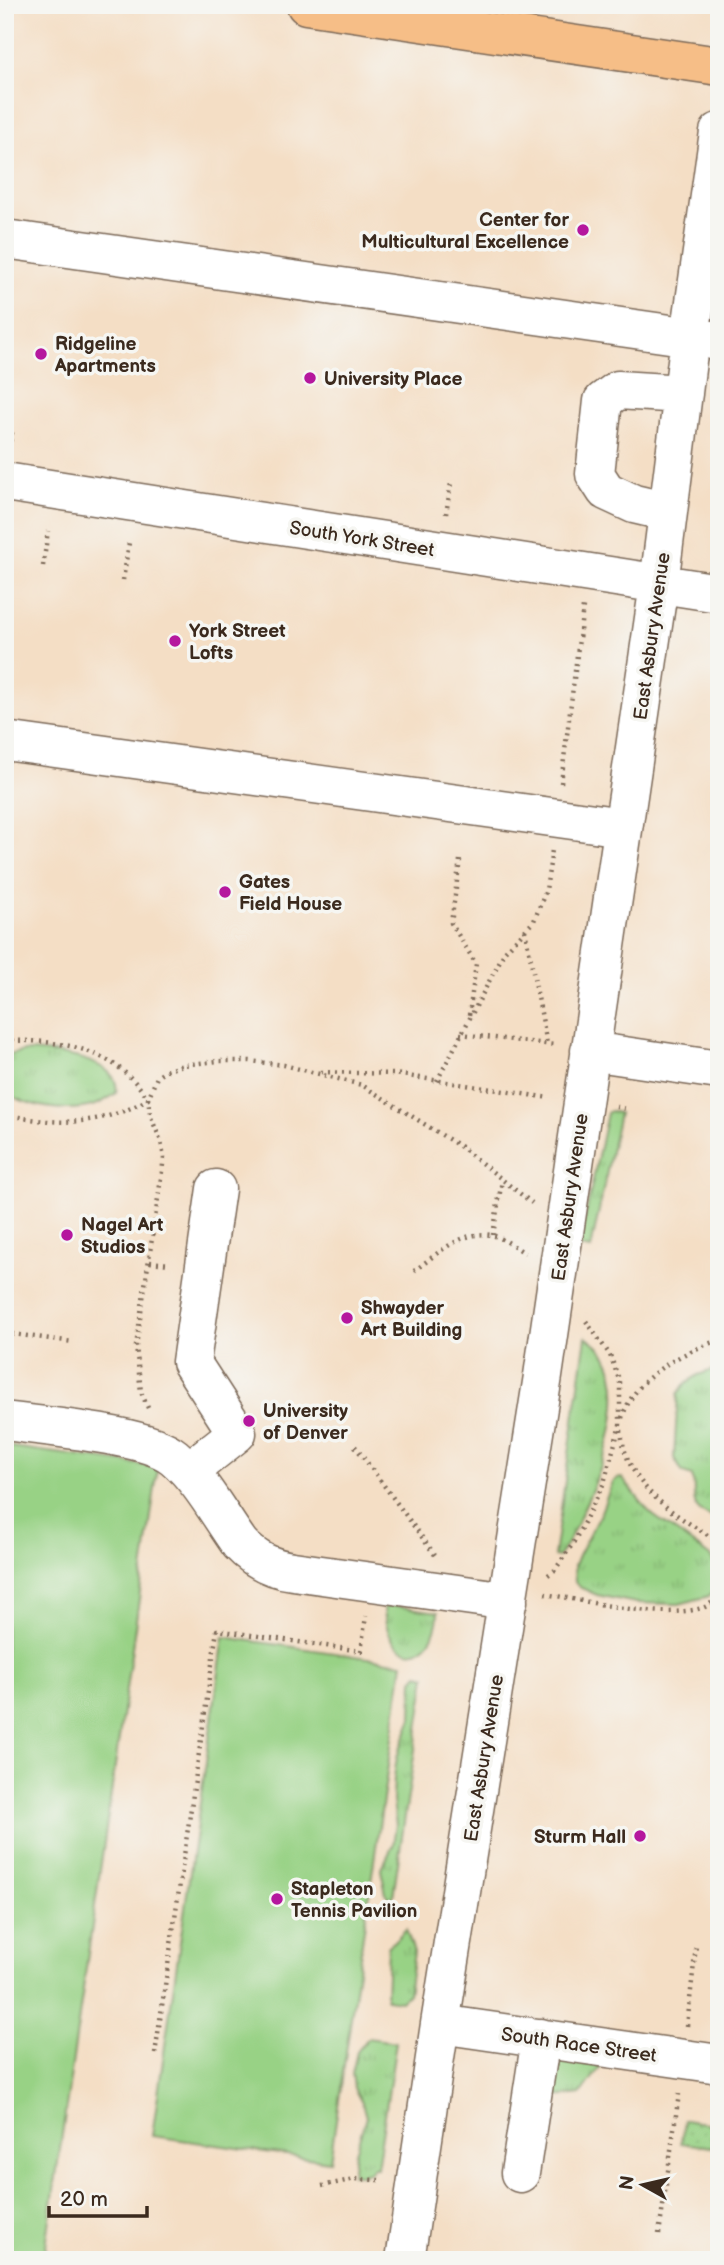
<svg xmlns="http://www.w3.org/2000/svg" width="724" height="2265" viewBox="0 0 724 2265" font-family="'Balsamiq Sans',sans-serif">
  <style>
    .grass { fill: url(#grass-tufts); stroke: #6a7e52; stroke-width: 2 }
    .park { fill: #98d285; stroke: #6a7e52; stroke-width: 2 }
    .garden { fill: url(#garden-dots); stroke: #6a7e52; stroke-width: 2 }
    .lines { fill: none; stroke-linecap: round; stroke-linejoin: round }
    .minor-casing { stroke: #7c6958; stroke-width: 41 }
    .major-casing { stroke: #7c6958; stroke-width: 41 }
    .path { stroke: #7c6958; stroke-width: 4.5; stroke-dasharray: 2 5; stroke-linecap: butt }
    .minor { stroke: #fff; stroke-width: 38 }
    .major { stroke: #f6be87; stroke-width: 38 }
    .poi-dot { fill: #b5179e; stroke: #f6f6f2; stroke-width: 2.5 }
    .labels { text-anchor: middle; stroke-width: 7; stroke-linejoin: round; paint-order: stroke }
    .poi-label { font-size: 19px; font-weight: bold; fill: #3b2a1e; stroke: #f6f6f2; text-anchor: start }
    .street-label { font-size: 19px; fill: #3b2a1e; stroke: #f6f6f2 }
  </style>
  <defs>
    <pattern id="grass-tufts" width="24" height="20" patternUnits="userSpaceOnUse" patternTransform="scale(1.75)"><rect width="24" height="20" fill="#98d285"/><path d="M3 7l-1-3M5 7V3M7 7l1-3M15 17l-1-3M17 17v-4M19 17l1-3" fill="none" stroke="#84b472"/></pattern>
    <pattern id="garden-dots" width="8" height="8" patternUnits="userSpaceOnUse" patternTransform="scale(1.75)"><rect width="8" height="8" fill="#98d285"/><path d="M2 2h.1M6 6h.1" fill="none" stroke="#84b472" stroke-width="1.8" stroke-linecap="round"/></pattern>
  </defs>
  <rect width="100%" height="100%" fill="#f6f6f2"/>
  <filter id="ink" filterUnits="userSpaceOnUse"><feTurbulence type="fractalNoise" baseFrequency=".0143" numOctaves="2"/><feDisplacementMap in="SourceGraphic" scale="14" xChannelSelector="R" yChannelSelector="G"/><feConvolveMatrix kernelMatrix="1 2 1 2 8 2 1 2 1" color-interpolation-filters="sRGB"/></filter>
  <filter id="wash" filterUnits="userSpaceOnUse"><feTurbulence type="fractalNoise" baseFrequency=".00686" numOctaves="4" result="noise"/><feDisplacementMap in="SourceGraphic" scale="28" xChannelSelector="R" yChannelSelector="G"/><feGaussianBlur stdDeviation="1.57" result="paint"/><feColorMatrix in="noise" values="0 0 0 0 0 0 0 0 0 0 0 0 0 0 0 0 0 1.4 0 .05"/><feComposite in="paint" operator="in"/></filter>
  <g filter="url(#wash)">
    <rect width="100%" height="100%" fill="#f4dec5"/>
    <path class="grass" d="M25 1051C48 1051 123 1058 116 1093 109 1098 101 1104 92 1106 66 1113 27 1107 5 1092V1056Z
      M610 1111 619 1113 591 1249 579 1247 607 1113Z
      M586 1337C593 1342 601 1348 606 1356 630 1398 602 1470 583 1510 576 1525 569 1544 558 1557L554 1556Z
      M719 1368V1521C713 1517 703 1514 698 1509 691 1501 696 1486 692 1476L683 1473 674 1458 678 1394 684 1385 698 1375Z
      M622 1478 650 1513 710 1556C720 1572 720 1581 709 1596L679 1604 636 1603 597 1595 579 1587 575 1582 574 1566 578 1556 601 1512 612 1484 616 1479Z
      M384 1604 438 1612C437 1664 384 1668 384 1604Z
      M418 1674 426 1676 392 1903 386 1894 381 1870 393 1845 396 1825 393 1801 394 1778 397 1757 412 1718 413 1680Z
      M406 1929 414 1952 408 1994 401 2001 386 1999 388 1947Z
      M368 2038 396 2042 377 2168H373L371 2172 364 2173V2175H352L355 2152 366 2117 362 2103 354 2088 352 2073 357 2052Z
      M560 2060 601 2066 581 2094 554 2097 543 2096 555 2061Z"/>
    <path class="park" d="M5 1446 158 1467 44 2260H5Z
      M224 1637 403 1663 330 2161 152 2136Z"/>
    <path class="garden" d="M684 2120 719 2125V2148L681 2143Z"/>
  </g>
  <g filter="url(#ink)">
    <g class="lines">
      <defs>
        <path id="minor" d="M5 239 719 341
          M5 482 719 593
          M668 512 634 504 606 491 595 474 603 401 618 390 683 394
          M5 741 623 827
          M590 1051 719 1070
          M5 1421C45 1427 146 1434 174 1457 201 1480 219 1515 240 1544 255 1560 271 1568 293 1571L508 1601
          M189 1471 237 1433 191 1362 216 1189
          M440 2024 719 2064
          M520 2173 541 2038
          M405 2260 440 2024 543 1376 659 584 690 337 719 132"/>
        <path id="major" d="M306 5 719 66"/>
      </defs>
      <use href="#minor" class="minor-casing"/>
      <use href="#major" class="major-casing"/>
      <path class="path" d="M9 448 13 428
        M446 514 451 483
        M43 566 48 531
        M123 580 129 543
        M561 783 583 607
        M460 860 451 923 476 964 469 1015
        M525 930 547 1044
        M460 1034 555 1045
        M5 1041C61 1039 116 1049 148 1099 103 1126 56 1126 5 1114
        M321 1072 395 1074 549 1098
        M437 1081 505 951 534 921 546 890 552 850
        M616 1107 628 1109
        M493 1235 502 1180
        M150 1262 170 1264
        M414 1271C436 1255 461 1230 491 1235 502 1237 515 1247 525 1253
        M5 1333 74 1342
        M148 1408 141 1392 136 1346 164 1158 161 1141 150 1115 148 1099 157 1077 165 1071 183 1065 217 1061H250L284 1065 362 1085 461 1147 532 1203
        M622 1418C635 1376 681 1353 719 1340
        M621 1430C626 1488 674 1514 719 1542
        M355 1446 435 1555
        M548 1575 555 1570 574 1542 604 1483 620 1425V1382L610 1355 586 1321
        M545 1594C588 1601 660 1620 702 1608 709 1606 714 1601 719 1595
        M687 2026 696 1946
        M155 2054 217 1630 361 1651 366 1616
        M322 2186 355 2179 379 2180
        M659 2234 679 2094"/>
      <use href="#minor" class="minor"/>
      <use href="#major" class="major"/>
    </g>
  </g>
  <g class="poi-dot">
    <circle cx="583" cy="230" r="7"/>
    <circle cx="41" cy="354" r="7"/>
    <circle cx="310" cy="378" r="7"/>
    <circle cx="175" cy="641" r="7"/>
    <circle cx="225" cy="892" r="7"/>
    <circle cx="67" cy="1235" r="7"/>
    <circle cx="347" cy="1318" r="7"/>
    <circle cx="249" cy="1421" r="7"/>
    <circle cx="640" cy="1836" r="7"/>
    <circle cx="277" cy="1899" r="7"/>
  </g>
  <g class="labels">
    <g class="poi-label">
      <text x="569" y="226" text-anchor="end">Center for<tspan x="569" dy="22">Multicultural Excellence</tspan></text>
      <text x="55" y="350">Ridgeline<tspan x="55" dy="22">Apartments</tspan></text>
      <text x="324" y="385">University Place</text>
      <text x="189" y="637">York Street<tspan x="189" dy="22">Lofts</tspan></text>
      <text x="239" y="888">Gates<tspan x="239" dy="22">Field House</tspan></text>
      <text x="81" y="1231">Nagel Art<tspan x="81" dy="22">Studios</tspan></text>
      <text x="361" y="1314">Shwayder<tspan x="361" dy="22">Art Building</tspan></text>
      <text x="263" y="1417">University<tspan x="263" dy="22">of Denver</tspan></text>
      <text x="626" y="1843" text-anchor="end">Sturm Hall</text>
      <text x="291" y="1895">Stapleton<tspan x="291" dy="22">Tennis Pavilion</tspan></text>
    </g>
    <g class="street-label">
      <text transform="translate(362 538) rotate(9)" y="7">South York Street</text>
      <text transform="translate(651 636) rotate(-82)" y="7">East Asbury Avenue</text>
      <text transform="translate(569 1197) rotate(-82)" y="7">East Asbury Avenue</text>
      <text transform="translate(483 1758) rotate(-81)" y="7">East Asbury Avenue</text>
      <text transform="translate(579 2044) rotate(8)" y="7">South Race Street</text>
    </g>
  </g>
  <rect width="724" height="2265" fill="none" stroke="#f6f6f2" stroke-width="28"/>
  <g transform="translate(643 2185) rotate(278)" stroke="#f6f6f2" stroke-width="5" paint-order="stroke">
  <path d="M0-5L12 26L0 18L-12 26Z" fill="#3b2a1e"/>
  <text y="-10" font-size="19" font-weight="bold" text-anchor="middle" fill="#3b2a1e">N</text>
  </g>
  <path d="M49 2206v10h98v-10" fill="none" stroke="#3b2a1e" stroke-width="3.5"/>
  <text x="60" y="2206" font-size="21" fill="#3b2a1e" stroke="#f6f6f2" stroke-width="5" paint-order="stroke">20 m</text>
</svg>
